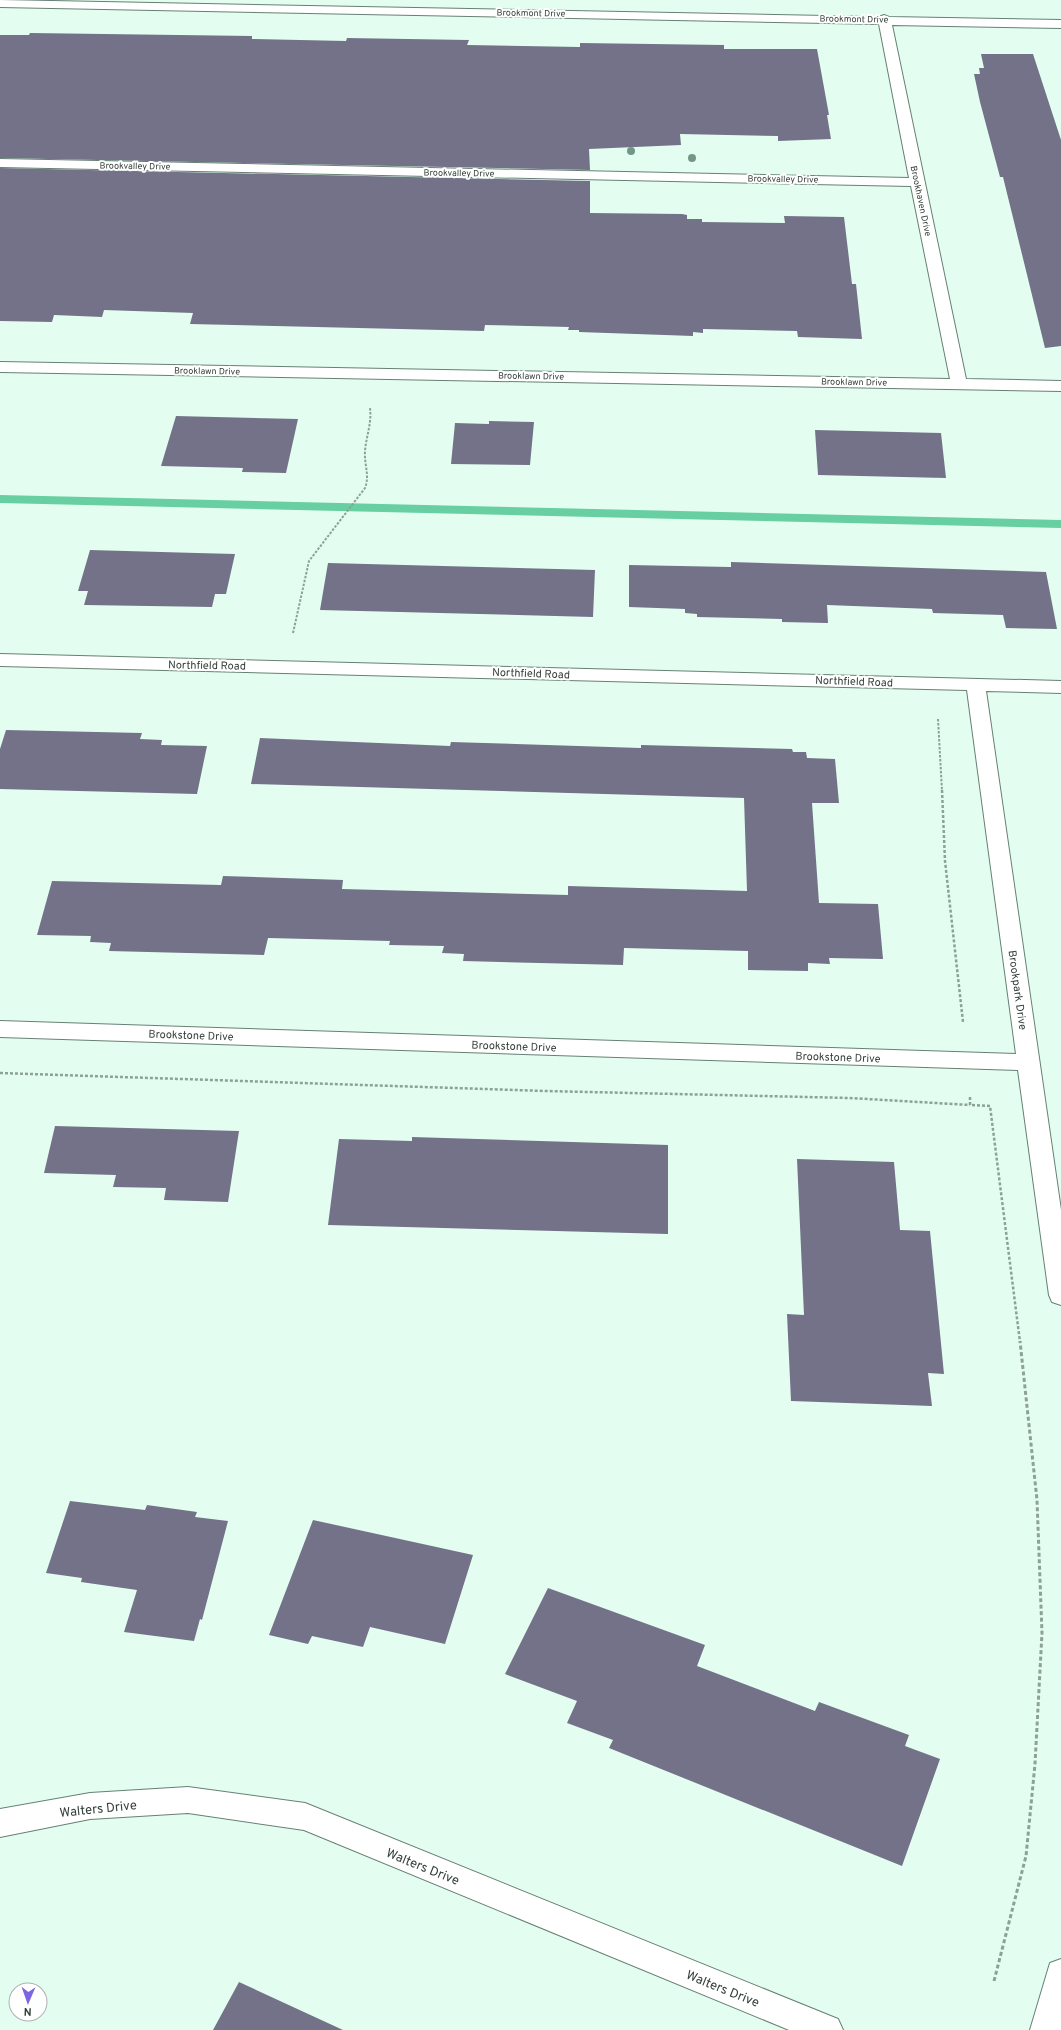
<svg xmlns="http://www.w3.org/2000/svg" width="1061" height="2030" viewBox="0 0 1061 2030" font-family="Overpass,sans-serif">
  <style>
    .lines { fill: none; stroke-linecap: round; stroke-linejoin: round }
    .stream { fill: #67cfa1; fill-rule: evenodd }
    .building { fill: #737288 }
    .street-casing { stroke: #678073; stroke-width: 2 }
    .path-far2 { stroke: #8da196; stroke-width: 2; stroke-dasharray: 2.5 1.5; stroke-linecap: butt }
    .path-far1 { stroke: #8da196; stroke-width: 2.5; stroke-dasharray: 3 2; stroke-linecap: butt }
    .path { stroke: #8da196; stroke-width: 3; stroke-dasharray: 4 2.5; stroke-linecap: butt }
    .street { fill: #fff; fill-rule: evenodd }
    .tree { fill: #729786 }
    .labels { text-anchor: middle; stroke-width: 4; stroke-linejoin: round; paint-order: stroke }
    .far-street-label { font-size: 9px; fill: #343f39; stroke: #fff }
    .street-label { font-size: 11px; fill: #343f39; stroke: #fff }
    .near-street-label { font-size: 13px; fill: #343f39; stroke: #fff }
  </style>
  <rect width="100%" height="100%" fill="#e3fef0"/>
  <g class="lines">
    <path class="stream" d="M0 495 1061 520V528L0 503Z"/>
  </g>
  <path class="building" d="M30 33 252 36V39L346 41 347 38 469 40 467 45 580 47V43L724 45V49H817L829 115H827L831 139 778 141V136L680 134 681 145 589 149 590 170 0 158V35H29Z
    M981 54H1033L1061 140V346L1045 348 1003 177H1000L980 102 974 74H980L979 68H984Z
    M0 168 590 181V213L682 214 687 215V219H702V222L785 223 784 216 844 217 852 284H856L862 339 798 337 797 331 703 329V333L693 332V336L579 332V330H568L569 327 485 325 484 331 190 324 193 313 104 310 102 317 54 315 52 322 0 321Z
    M176 416 298 419 286 473 242 472 243 468 161 466Z
    M489 421 534 422 530 465 451 464 455 423 489 424Z
    M815 430 941 433 946 478 818 475Z
    M90 550 197 553 235 554 226 594H215L212 607 84 605 88 591H78Z
    M731 562 1046 572 1057 629 1006 628 1003 615 933 613 932 609 827 605 828 623 782 622V619L697 617V614L685 613V609L629 607V565L731 567Z
    M328 563 595 570 593 617 320 610Z
    M6 730 142 733 140 739 162 740 161 745 207 746 197 794 0 789V749Z
    M260 738 450 746 451 742 641 748V745L792 749 793 752H806L807 758 835 759 839 803H812L819 903 878 904 883 959 829 958 830 964 808 963V971L748 970V951L624 948 623 965 463 961 464 954 442 953 444 946 389 945 390 941 268 938 264 955 109 951 111 943 90 942 91 936 37 935 52 881 221 885 223 876 343 880 342 889 568 895V886L747 891 744 798 251 784Z
    M55 1126 239 1131 228 1202 164 1200 166 1188 113 1187 116 1175 44 1173Z
    M412 1137 668 1145V1234L328 1225 339 1139 412 1141Z
    M797 1159 894 1162 900 1230 930 1231 944 1374 928 1373 932 1406 791 1401 787 1314 804 1315Z
    M70 1501 145 1510 147 1505 197 1512 195 1517 228 1521 202 1620 200 1619 194 1641 124 1632 137 1590 81 1582 82 1578 46 1573Z
    M313 1520 473 1555 445 1644 370 1627 363 1647 312 1636 308 1644 269 1635Z
    M548 1588 705 1645 697 1666 815 1711 819 1702 909 1735 905 1746 940 1759 902 1866 609 1748 613 1740 567 1723 577 1701 505 1674Z
    M239 1982 343 2030H213Z"/>
  <g class="lines">
    <defs>
      <path id="street" d="M0 0 879 17 884 15 889 17 1061 20V28L892 25 966 379 1061 381V391L0 372V362L950 379 911 186 0 167V159L909 178 879 24 0 7Z
        M0 654 1061 681V693L986 691 1061 1210V1305L1052 1302 1049 1295 1018 1070 0 1037V1021L1016 1054 967 690 0 666Z
        M188 1787 305 1803 838 2019 843 2030H789L304 1830 188 1813 90 1819 0 1837V1809L90 1793Z
        M1061 1959V2030H1030L1050 1963Z"/>
    </defs>
    <use href="#street" class="street-casing"/>
    <path class="path-far2" d="M293 633 309 561 365 488C370 475 364 465 365 451 366 437 372 423 370 408
      M938 719 942 791"/>
    <path class="path-far1" d="M942 790 945 861 963 1022
      M0 1073 545 1091 850 1098 970 1105
      M970 1097V1105L990 1106 1020 1342"/>
    <path class="path" d="M994 1981 1026 1856 1035 1764 1042 1633 1037 1500 1020 1341"/>
    <use href="#street" class="street"/>
  </g>
  <g class="tree">
    <circle cx="631" cy="151" r="4"/>
    <circle cx="692" cy="158" r="4"/>
  </g>
  <g class="labels">
    <g class="far-street-label">
      <text transform="translate(531 13) rotate(1)" y="3">Brookmont Drive</text>
      <text transform="translate(854 19) rotate(1)" y="3">Brookmont Drive</text>
      <text transform="translate(135 166) rotate(1)" y="3">Brookvalley Drive</text>
      <text transform="translate(459 173) rotate(1)" y="3">Brookvalley Drive</text>
      <text transform="translate(783 179) rotate(1)" y="3">Brookvalley Drive</text>
      <text transform="translate(921 201) rotate(78)" y="3">Brookhaven Drive</text>
      <text transform="translate(207 371) rotate(1)" y="3">Brooklawn Drive</text>
      <text transform="translate(531 376) rotate(1)" y="3">Brooklawn Drive</text>
      <text transform="translate(854 382) rotate(1)" y="3">Brooklawn Drive</text>
    </g>
    <g class="street-label">
      <text transform="translate(207 665) rotate(1)" y="4">Northfield Road</text>
      <text transform="translate(531 673) rotate(2)" y="4">Northfield Road</text>
      <text transform="translate(854 681) rotate(2)" y="4">Northfield Road</text>
      <text transform="translate(1018 990) rotate(82)" y="4">Brookpark Drive</text>
      <text transform="translate(191 1035) rotate(2)" y="4">Brookstone Drive</text>
      <text transform="translate(514 1046) rotate(2)" y="4">Brookstone Drive</text>
      <text transform="translate(838 1057) rotate(2)" y="4">Brookstone Drive</text>
    </g>
    <g class="near-street-label">
      <text transform="translate(98 1808) rotate(-6)" y="5">Walters Drive</text>
      <text transform="translate(423 1866) rotate(22)" y="5">Walters Drive</text>
      <text transform="translate(723 1988) rotate(22)" y="5">Walters Drive</text>
    </g>
  </g>
  <g transform="translate(28 2002) rotate(182)"><circle r="19" fill="#ffffff" stroke="#aeb2b0"/>
  <path d="M0-3L7 15L0 10L-7 15Z" fill="#7d66e1"/>
  <text y="-6" font-size="11" font-weight="bold" text-anchor="middle" fill="#343f39">N</text>
  </g>
</svg>
